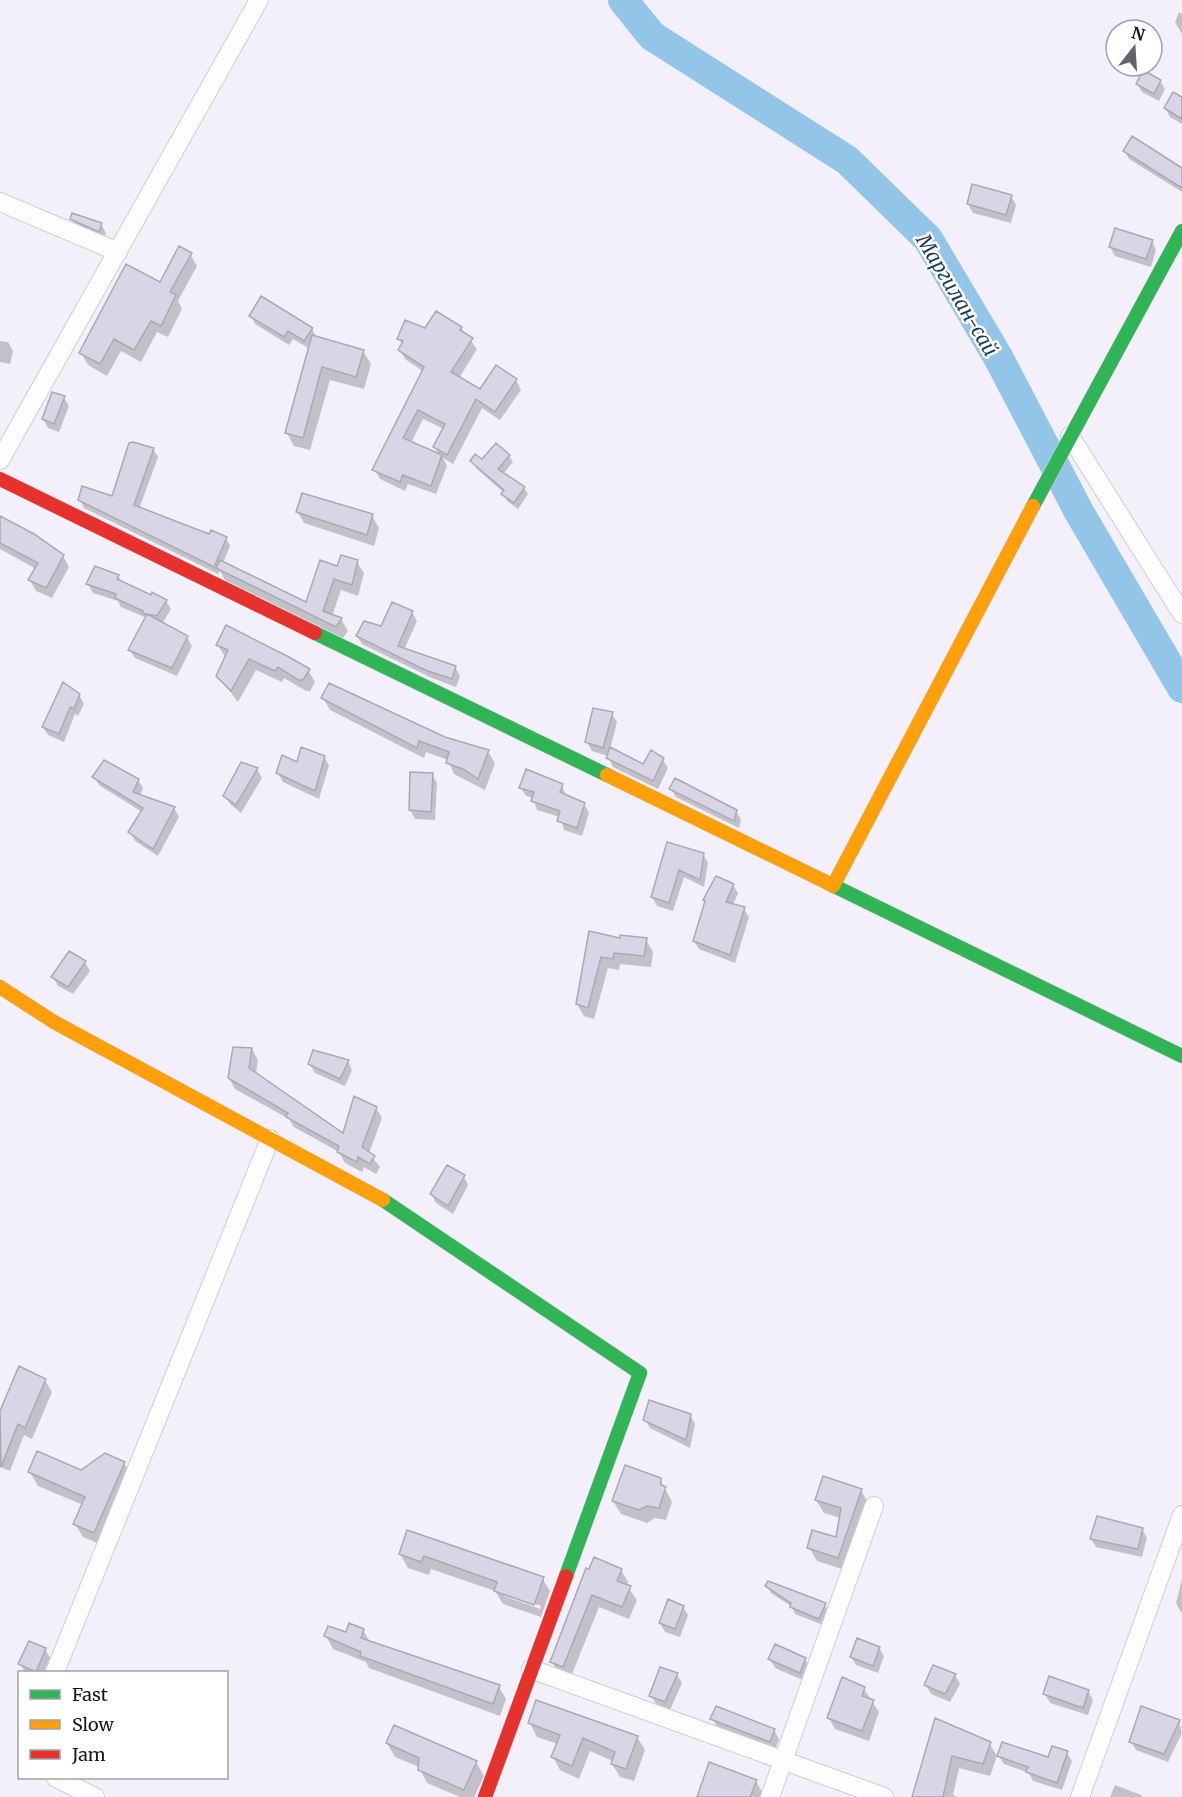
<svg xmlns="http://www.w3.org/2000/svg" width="1182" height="1797" viewBox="0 0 1182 1797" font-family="Merriweather,serif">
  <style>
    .shadow { fill: #0003; fill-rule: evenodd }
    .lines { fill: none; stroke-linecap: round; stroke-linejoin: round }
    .river { stroke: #92c5e7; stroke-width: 30 }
    .building { fill: #d9d4e6; stroke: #aba9b1; stroke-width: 1.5 }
    .street-casing { stroke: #cfcdd5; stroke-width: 20 }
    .fast-casing { stroke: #cfcdd5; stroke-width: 15 }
    .slow-casing { stroke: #cfcdd5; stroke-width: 15 }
    .jam-casing { stroke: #cfcdd5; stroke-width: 15 }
    .street { stroke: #fdfdfe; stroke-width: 18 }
    .fast { stroke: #30b455; stroke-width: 14 }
    .slow { stroke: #ff9f0a; stroke-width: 14 }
    .jam { stroke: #e5322d; stroke-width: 14 }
    .labels { text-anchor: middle; stroke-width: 5; stroke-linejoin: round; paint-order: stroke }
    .water-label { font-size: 20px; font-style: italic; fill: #1a3c4e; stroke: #fff }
  </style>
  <rect width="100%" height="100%" fill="#f3f0fb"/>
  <path class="shadow" d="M1179 12 1182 14V34L1175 22Z
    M1160 81 1165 89 1159 101 1142 92 1137 84Z
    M1182 98V124L1170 117 1165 108Z
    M1125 151 1182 170V192L1129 159Z
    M1011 196 1016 205 1011 223 973 213 968 204Z
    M72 219 101 224 106 233 104 239 77 228Z
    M1152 241 1156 250 1151 267 1115 256 1110 247Z
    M190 254 197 266 178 301 182 309 168 337 157 332 141 362 121 351 107 376 88 365 81 353 160 284Z
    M251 316 312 329 317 338 363 351 371 364 364 389 330 380 310 450 294 446 287 433 310 349 293 339 289 345 255 324Z
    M461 328 477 349 459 378 480 391 516 380 521 390 500 420 482 408 453 464 443 458 447 466 436 494 408 484 405 491 380 479 374 469 424 372 405 359 400 350 403 345 399 339 425 330ZM423 419 444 429 435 447 439 455 411 443Z
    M0 341 8 342 13 351 10 364 0 362Z
    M64 398 69 406 59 432 48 428 43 419Z
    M153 449 158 457 139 509 210 535 226 538 230 546 223 563 306 604 338 568 357 562 364 573 358 596 341 590 332 616 341 619 348 631 343 638 225 580 220 571 218 574 84 508 80 500 113 498Z
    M509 456 513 462 503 474 524 488 528 494 518 509 507 501 504 493 476 468 472 461Z
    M297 511 372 516 379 528 374 546 304 523Z
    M0 518 63 556 69 567 52 598 36 591 30 580 36 569 0 549Z
    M118 576 122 582 166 601 171 609 162 624 187 637 192 646 177 676 135 658 130 650 147 618 121 607 118 601 93 593 88 584Z
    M412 612 417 621 404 650 455 667 460 676 456 687 432 678 362 644 357 636 382 628Z
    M218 645 308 670 315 682 310 691H306L284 678 282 682 256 670 238 702 218 676 225 657Z
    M79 695 84 704 78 716 75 714 64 742 48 735 43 727Z
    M323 698 488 752 495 763 485 790 454 774 448 760 426 752 424 758 330 710Z
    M612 714 617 722 610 749 644 766 663 760 668 768 658 789 613 767 608 756 592 751 587 742Z
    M324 757 329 765 319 799 283 782 278 773Z
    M257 769 262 778 241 813 230 804 225 796Z
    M432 775 437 783 435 820 415 819 410 810Z
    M94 777 138 780 143 788 140 796 174 808 179 817 158 856 135 841 130 832 142 812 99 785Z
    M562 786 566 796 584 804 589 813 582 836 564 830 560 817 537 810 533 798 526 796 521 788Z
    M671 789 736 811 741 820 739 828 676 797Z
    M668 844 703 854 708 863 704 887 684 877 673 911 657 906 652 897Z
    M733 885 738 893 733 905 744 909 749 917 735 963 699 949 694 941Z
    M590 933 621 940H646L653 952 651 967 620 964 619 970 608 968 594 1019 584 1016 577 1004Z
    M85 962 90 971 73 994 58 986 53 977Z
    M252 1049 258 1060 256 1074 344 1136 376 1108 382 1118 369 1153 380 1167 376 1174 364 1167 362 1172 345 1163 339 1152 294 1127 289 1119 235 1089 229 1078Z
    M348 1061 352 1070 345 1086 315 1073 310 1064Z
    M464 1177 468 1185 453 1214 436 1203 431 1194Z
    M20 1368 45 1380 52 1392 32 1439 24 1435 10 1471 0 1467V1415Z
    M690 1415 695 1424 690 1448 650 1428 645 1419Z
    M124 1463 132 1476 102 1545 83 1537 75 1524 83 1505 38 1486 30 1472H81Z
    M660 1479 672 1502 666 1520 655 1518 647 1523 621 1514 613 1501Z
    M861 1490 868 1503 845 1570 817 1561 809 1547 837 1539 841 1518 824 1513 816 1500Z
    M1142 1529 1147 1538 1142 1557 1096 1547 1091 1539Z
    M408 1531 542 1578 550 1591 541 1617 503 1604 495 1591 431 1569 429 1575 408 1568 400 1554ZM504 1593 541 1606 540 1609 504 1596Z
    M587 1570H621L628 1582 627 1586 637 1600 629 1619 599 1607 570 1679 559 1674 552 1662Z
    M1182 1579V1614L1176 1603Z
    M767 1586 825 1605 829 1612 823 1625 795 1614 791 1606 771 1593Z
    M683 1607 688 1615 680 1637 665 1632 660 1623Z
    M363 1630 370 1642 499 1687 506 1699 500 1716 369 1668 366 1662 333 1649 326 1636Z
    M879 1648 884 1656 878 1673 856 1665 851 1657Z
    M45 1649 50 1658 44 1672H25L20 1664Z
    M770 1659H805L810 1668 805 1681 775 1668Z
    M677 1675 682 1683 670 1710 656 1704 651 1696Z
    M955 1675 960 1684 950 1702 931 1694 926 1685Z
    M864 1689 879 1712 869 1741 835 1729 829 1718Z
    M1088 1691 1093 1700 1088 1715 1050 1703 1045 1694Z
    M712 1718 774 1730 779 1739 775 1750 717 1727Z
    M936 1720 989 1743 997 1756 990 1776 959 1768 953 1795 958 1797H914Z
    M1179 1721 1182 1733 1168 1762 1136 1750 1131 1742Z
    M530 1723 637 1737 645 1750 634 1781 620 1777 612 1764 613 1761 590 1751 579 1779 560 1770 553 1757 558 1744 537 1737Z
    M387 1743 476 1762 484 1776 474 1797H460L427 1783 419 1767 395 1757Z
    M1067 1753 1072 1761 1062 1790 1033 1781 1029 1773 1004 1764 999 1756 1049 1759Z
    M756 1781 765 1797H698Z
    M1115 1785 1141 1795 1142 1797H1110Z"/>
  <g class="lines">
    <path class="river" d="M623 0 652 36 847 160 928 239 998 357 1079 512 1182 688"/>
  </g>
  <path class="building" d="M1143 70 1161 80 1154 94 1136 84Z
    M1173 92 1182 97V119L1164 108Z
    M1132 136 1182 168V188L1123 151Z
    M972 184 1012 195 1006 215 967 204Z
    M72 213 102 223 99 232 70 219Z
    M1115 228 1153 240 1146 259 1109 247Z
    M179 246 192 253 170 292 176 295 161 326 151 321 134 350 114 339 100 364 79 353 126 264 160 282Z
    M261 296 313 328 304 341 288 331 284 337 249 316Z
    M436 311 462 327 460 330 473 338 451 372 480 389 496 365 517 379 495 412 476 399 447 455 433 447 445 424 418 410 403 438 442 455 431 486 403 475 400 482 372 470 424 367 398 350 403 341 397 339 405 320 425 328Z
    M312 335 364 350 356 377 322 367 303 438 285 433Z
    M52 392 65 396 54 424 42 419Z
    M133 442 154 448 134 505 209 534 211 530 227 537 214 567 78 500 82 486 112 496 129 443Z
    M496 443 510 455 498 469 525 487 514 503 501 494 504 490 470 461 475 454 482 459Z
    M302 493 373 514 367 535 296 512Z
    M0 516 34 534 64 555 46 588 28 580 38 563 0 543Z
    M341 555 358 560 352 585 334 579 323 611 342 618 336 627 216 568 220 560 306 602 320 560 337 566Z
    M95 566 119 575 117 579 151 595 152 592 167 600 157 616 142 613 143 611 115 598 116 594 86 584Z
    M392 602 413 611 398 646 456 666 452 679 425 670 356 636 364 621 381 626Z
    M147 614 188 636 172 668 128 650Z
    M226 625 289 657 310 669 303 680H298L278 667 275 671 249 659 231 691 216 676 228 650 216 645Z
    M63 682 80 694 74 709 70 707 59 734 42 727Z
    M329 683 445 737 489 750 478 779 463 769 446 763 449 752 419 741 417 748 321 698Z
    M593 708 613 712 603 748 585 742Z
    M301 747 325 756 315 791 276 773 282 755 297 762Z
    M610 747 643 764 651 750 664 758 653 781 606 758Z
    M104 760 139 779 133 792 175 807 153 849 128 832 143 808 92 777Z
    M241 762 258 768 236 805 223 796Z
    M526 769 563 784 560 792 585 803 577 828 557 821 560 811 531 801 534 792 519 788Z
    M410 772 433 773 431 812 409 810Z
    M675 778 737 810 734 821 669 789Z
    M667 842 704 853 700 880 679 870 669 903 651 897Z
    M716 876 734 884 726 902 745 907 730 955 693 941 705 901 703 900Z
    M589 931 620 938V935L647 938 644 956 614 953 613 959 601 957 588 1008 576 1004Z
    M69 951 86 961 68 987 51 977Z
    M233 1047 252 1048 249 1068 343 1133 354 1096 377 1107 362 1147 375 1156 370 1164 358 1157 357 1162 337 1152 339 1146 286 1117 288 1113 228 1078Z
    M313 1050 349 1060 340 1079 308 1064Z
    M447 1165 465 1175 448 1206 430 1194Z
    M19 1366 46 1379 25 1428 18 1424 1 1467 0 1411Z
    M649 1400 691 1414 686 1440 643 1420Z
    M37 1451 81 1470 105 1453 125 1462 94 1533 73 1524 85 1497 28 1472Z
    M625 1465 661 1478V1485L666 1487 659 1508 647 1506 639 1510 612 1501Z
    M823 1476 862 1489 838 1558 807 1548 812 1530 836 1537 841 1508 815 1500Z
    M1097 1516 1143 1528 1138 1549 1090 1539Z
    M407 1530 544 1577 534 1605 494 1591 497 1582 424 1556 421 1562 399 1554Z
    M594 1557 622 1569 617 1581 631 1586 622 1607 592 1595 563 1667 550 1662 586 1568 589 1569Z
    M768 1581 826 1603 819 1619 790 1607 791 1603 765 1586Z
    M668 1599 684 1606 675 1629 659 1623Z
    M349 1623 364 1629 361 1638 500 1685 493 1704 360 1656 361 1652 324 1636 328 1626 346 1632Z
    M857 1638 880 1647 873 1666 850 1657Z
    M29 1641 46 1648 36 1672 18 1664Z
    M775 1644 806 1658 800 1673 768 1659Z
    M933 1665 956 1674 945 1694 924 1685Z
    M660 1667 678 1673 665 1702 649 1696Z
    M1049 1676 1089 1690 1083 1708 1043 1694Z
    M842 1677 865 1687 862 1696 874 1700 862 1731 827 1718Z
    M536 1700 638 1736 626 1769 611 1764 615 1752 583 1738 572 1766 551 1757 560 1735 528 1723Z
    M716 1706 775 1729 770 1742 710 1719Z
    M1141 1706 1180 1720 1164 1754 1129 1742Z
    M935 1718 991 1742 983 1764 952 1756 943 1797H912Z
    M394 1725 477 1761 464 1790 418 1770 419 1758 386 1743Z
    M1002 1742 1048 1757 1052 1746 1068 1751 1057 1783 1026 1772 1028 1767 997 1756Z
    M709 1762 757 1780 750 1797H697Z"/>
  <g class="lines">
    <defs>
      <path id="street" d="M0 202 118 252
        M1070 436 1182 614
        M0 460 259 0
        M531 1669 884 1797
        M55 1672 270 1139
        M56 1778 95 1797
        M770 1797 874 1506
        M1080 1797 1182 1515"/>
      <path id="fast" d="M1033 506 1182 231
        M315 633 607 775
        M828 883 1182 1056
        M383 1200 640 1373 566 1576"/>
      <path id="slow" d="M607 775 828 883
        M833 886 1033 506
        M0 987 54 1022 383 1200"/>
      <path id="jam" d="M0 479 315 633
        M485 1797 566 1576"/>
    </defs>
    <use href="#street" class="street-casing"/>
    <use href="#fast" class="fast-casing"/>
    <use href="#slow" class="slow-casing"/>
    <use href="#jam" class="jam-casing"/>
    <use href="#street" class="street"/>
    <use href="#fast" class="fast"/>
    <use href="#slow" class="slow"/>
    <use href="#jam" class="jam"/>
  </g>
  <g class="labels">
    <g class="water-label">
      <text transform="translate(957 295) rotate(59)" y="7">Маргилан-сай</text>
    </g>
  </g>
  <rect x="18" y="1671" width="210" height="108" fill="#ffffff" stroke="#a3a2a5" stroke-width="1.5"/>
  <rect x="30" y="1690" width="30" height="9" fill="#30b455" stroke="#a3a2a5" stroke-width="1.5"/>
  <text x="72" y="1701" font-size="18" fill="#18161d">Fast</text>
  <rect x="30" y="1720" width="30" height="9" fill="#ff9f0a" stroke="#a3a2a5" stroke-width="1.5"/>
  <text x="72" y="1731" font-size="18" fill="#18161d">Slow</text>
  <rect x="30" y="1750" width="30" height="9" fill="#e5322d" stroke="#a3a2a5" stroke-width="1.5"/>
  <text x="72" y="1761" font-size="18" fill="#18161d">Jam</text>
  <g transform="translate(1134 48) rotate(17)"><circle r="28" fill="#ffffff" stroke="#a3a2a5" stroke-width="1.5"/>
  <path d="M0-4.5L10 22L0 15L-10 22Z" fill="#65626b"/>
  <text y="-9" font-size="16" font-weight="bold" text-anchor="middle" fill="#18161d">N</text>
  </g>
</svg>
